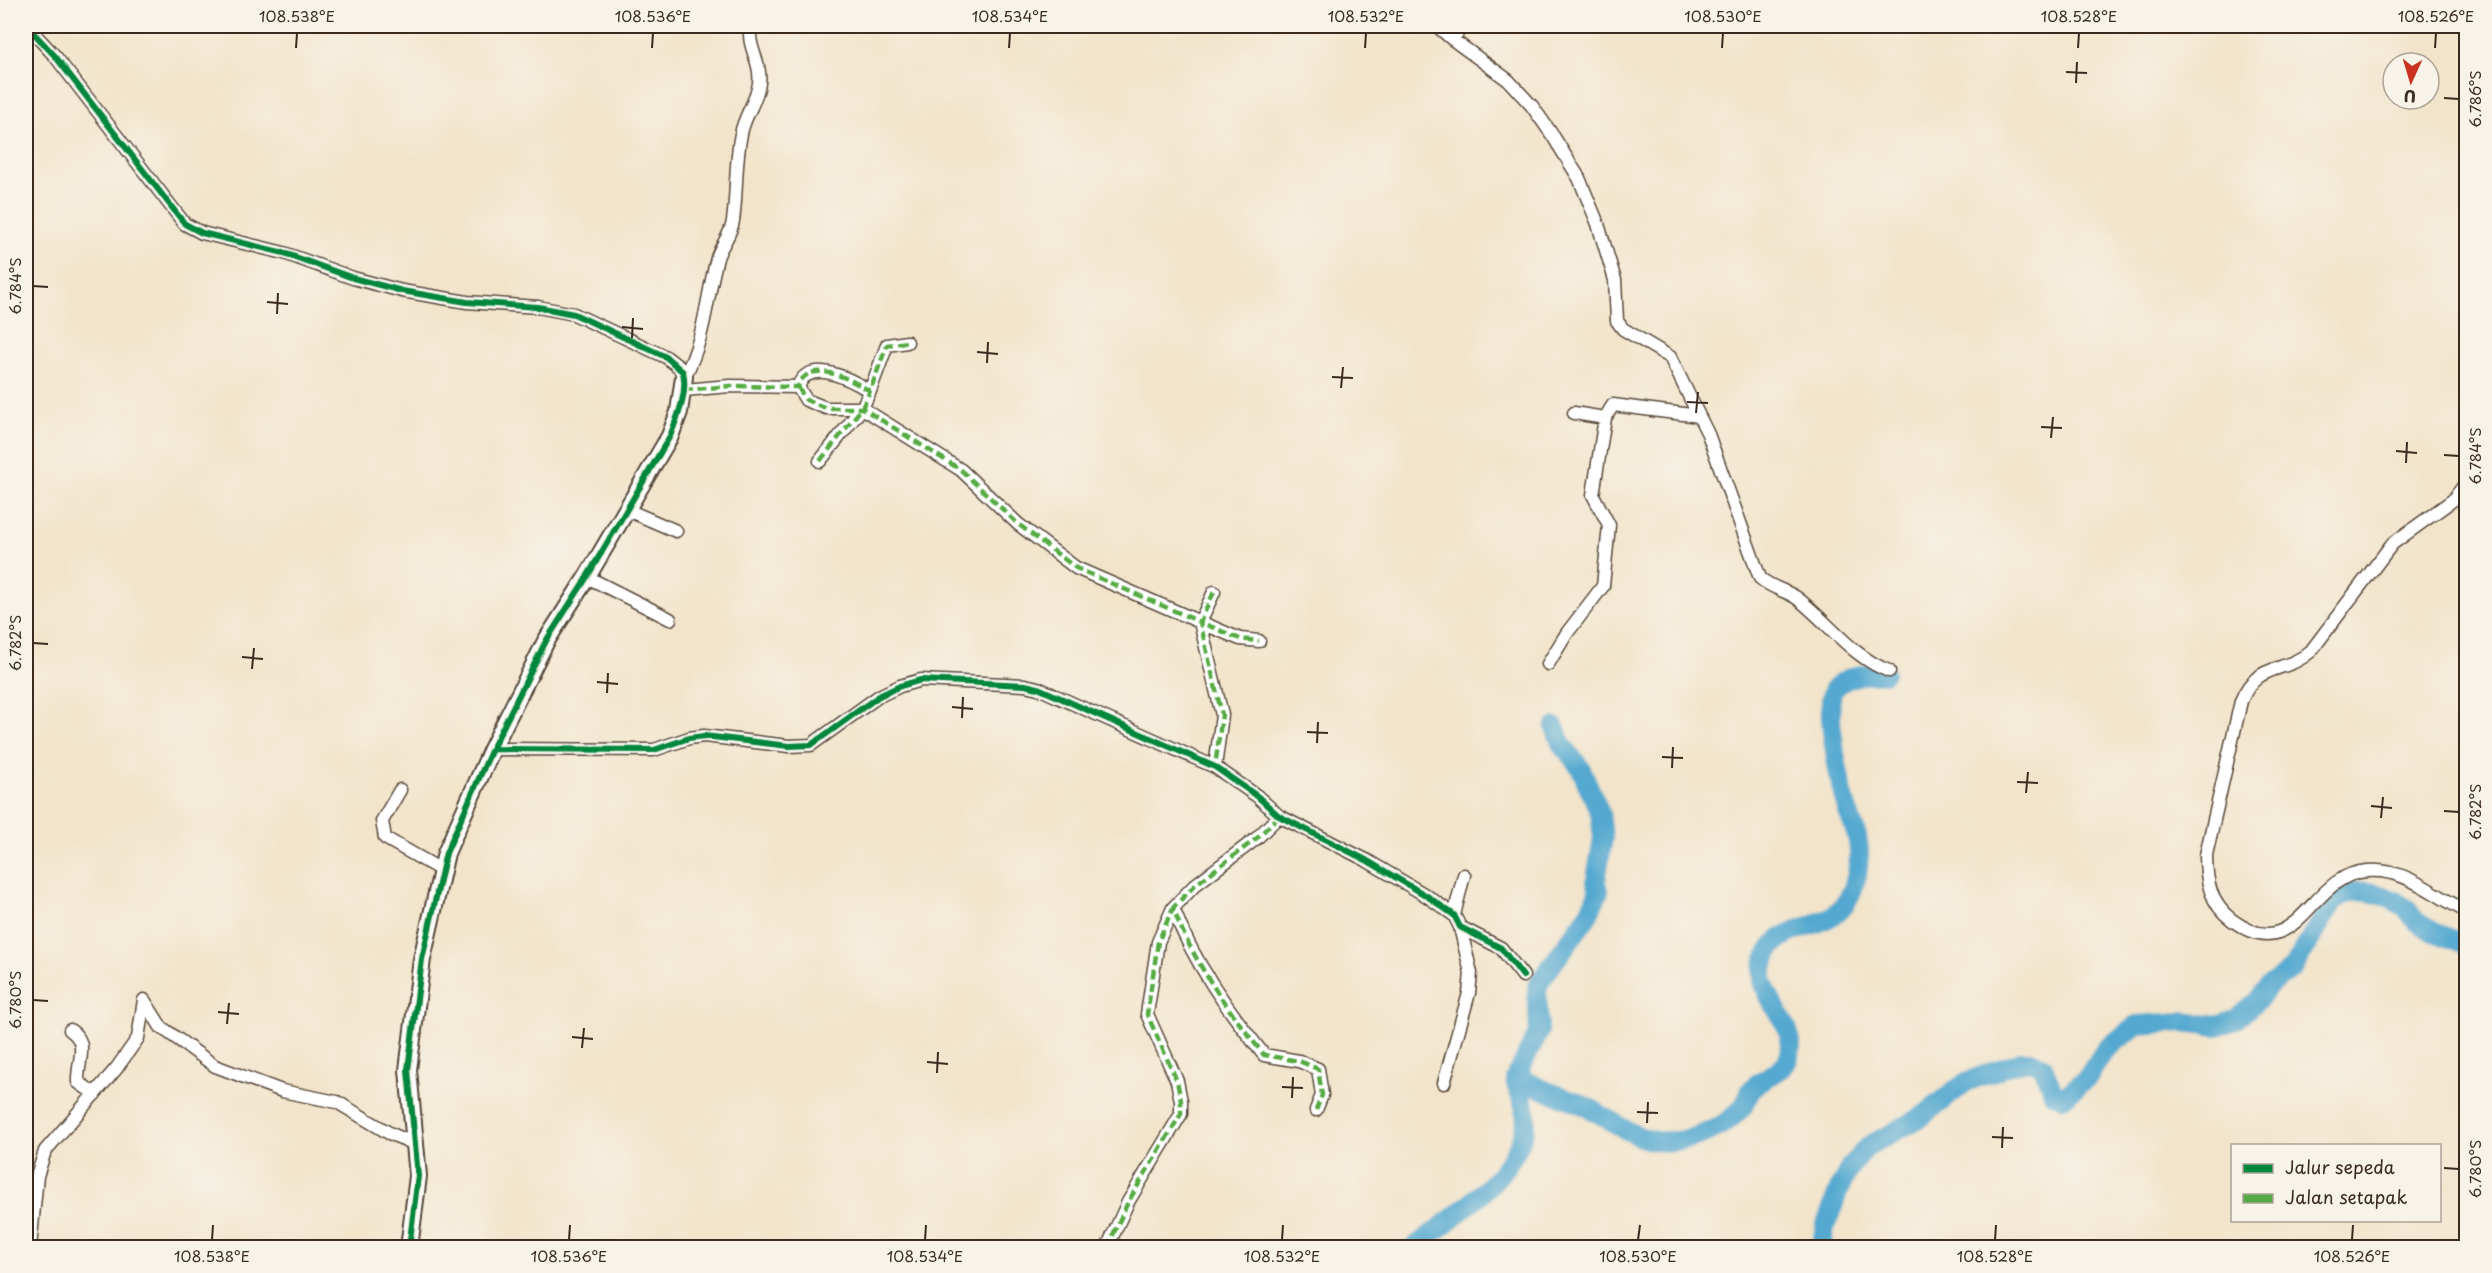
<svg xmlns="http://www.w3.org/2000/svg" width="2492" height="1273" viewBox="0 0 2492 1273" font-family="'Playpen Sans',sans-serif">
  <style>
    .lines { fill: none; stroke-linecap: round; stroke-linejoin: round }
    .river { stroke: #54a9d0; stroke-width: 20 }
    .minor-casing { stroke: #564638; stroke-width: 15 }
    .tertiary-casing { stroke: #564638; stroke-width: 20 }
    .minor { stroke: #fff; stroke-width: 12 }
    .tertiary { stroke: #fff; stroke-width: 16 }
    .quiet { stroke: #55ab43; stroke-width: 4.5; stroke-dasharray: 9 4.5; stroke-linecap: butt }
    .cycleway-casing { stroke: #f7f3e8; stroke-width: 10 }
    .cycleway { stroke: #00873e; stroke-width: 6 }
    .ticks { fill: none; stroke: #3b2a1e; stroke-width: 2 }
    .neatline { fill: none; stroke: #3b2a1e; stroke-width: 2 }
    .ticks-label { font-size: 15px; text-anchor: middle; fill: #3b2a1e }
  </style>
  <rect width="100%" height="100%" fill="#f7f3e8"/>
  <filter id="ink" filterUnits="userSpaceOnUse"><feTurbulence type="fractalNoise" baseFrequency=".0167" numOctaves="2"/><feDisplacementMap in="SourceGraphic" scale="12" xChannelSelector="R" yChannelSelector="G"/><feConvolveMatrix kernelMatrix="1 2 1 2 8 2 1 2 1" color-interpolation-filters="sRGB"/></filter>
  <filter id="wash" filterUnits="userSpaceOnUse"><feTurbulence type="fractalNoise" baseFrequency=".008" numOctaves="4" result="noise"/><feDisplacementMap in="SourceGraphic" scale="24" xChannelSelector="R" yChannelSelector="G"/><feGaussianBlur stdDeviation="1.35" result="paint"/><feColorMatrix in="noise" values="0 0 0 0 0 0 0 0 0 0 0 0 0 0 0 0 0 1.4 0 .05"/><feComposite in="paint" operator="in"/></filter>
  <g filter="url(#wash)">
    <rect width="100%" height="100%" fill="#f2e4ca"/>
    <g class="lines">
      <path class="river" d="M1517 1073C1539 1093 1556 1092 1581 1104 1602 1113 1622 1131 1644 1138 1676 1149 1723 1132 1743 1106 1747 1102 1748 1095 1751 1090 1762 1075 1785 1075 1790 1054 1798 1020 1752 996 1765 961 1784 906 1853 950 1859 856 1860 838 1852 824 1847 808 1841 790 1823 702 1834 689 1847 674 1867 674 1884 673
        M1413 1248C1451 1219 1527 1169 1526 1114 1525 1102 1517 1092 1515 1079L1539 1031 1537 988 1540 981 1587 917 1599 891 1596 880 1603 838 1600 813 1581 769 1561 743 1555 727
        M1821 1248 1825 1227 1840 1187 1851 1165 1868 1146 1920 1118 1966 1082 2021 1061H2031L2043 1066 2053 1093 2063 1098 2087 1078 2105 1050 2137 1025 2183 1022 2217 1026 2235 1020 2258 1000 2268 986 2293 968 2333 902C2353 884 2382 892 2403 906 2410 910 2412 919 2419 923 2432 933 2451 939 2466 944"/>
    </g>
  </g>
  <g filter="url(#ink)">
    <g class="lines">
      <defs>
        <path id="minor" d="M27 26 55 56 177 214 185 224 202 233 284 253 353 278 402 291 467 302 538 307 574 314 666 357 679 367 684 377
          M1437 26 1452 39 1508 80 1532 106 1553 136 1579 178 1598 224 1615 280 1617 321 1623 329 1670 357 1699 416
          M1452 39 1463 26
          M684 377C705 340 706 299 717 258 721 245 731 235 733 221 737 192 735 163 741 134 744 116 757 101 759 83 762 61 746 47 751 26
          M798 387 806 400 826 408H862L961 470 1018 524 1076 568 1200 622 1222 715 1215 767
          M684 390 730 386 798 387C808 356 852 380 870 391L887 345 907 342
          M1574 413 1605 418
          M820 461 862 408 870 391
          M2466 483 2453 500 2392 544 2311 651C2284 675 2257 661 2241 701L2206 855C2206 880 2210 904 2232 920 2299 969 2309 874 2367 871 2407 868 2432 895 2466 911
          M625 509 676 531
          M587 577 670 619
          M1214 592 1200 622 1240 639 1259 641
          M1548 664 1567 633 1603 586 1609 525 1593 495 1605 418 1613 405 1699 416 1708 434 1760 578C1771 588 1785 590 1797 598 1827 621 1853 658 1889 671
          M492 749 654 750 689 738 704 736 789 746 811 745 879 696 900 686 921 680 1025 685 1038 688 1215 767 1257 796 1279 816 1366 860 1427 896 1454 915 1460 927 1501 948 1523 976
          M400 790 382 821 385 838 441 870
          M1279 816 1257 838 1195 885 1173 908C1193 962 1228 1010 1264 1055L1299 1061 1318 1069 1322 1095 1316 1110
          M1454 915 1464 875
          M70 1030C90 1043 77 1061 78 1082L95 1094
          M1444 1083 1469 993 1471 973 1460 927
          M30 1248 37 1176 45 1151 116 1069 138 1038 144 1000 161 1027 215 1066 282 1091 337 1102 389 1133 415 1144
          M1107 1248 1128 1202 1181 1114V1101L1177 1081 1147 1014 1158 942 1173 908"/>
        <path id="tertiary" d="M409 1248 418 1176 408 1070 422 959 446 853 492 749 546 641 587 577 670 436 679 412 684 377"/>
      </defs>
      <use href="#minor" class="minor-casing"/>
      <use href="#tertiary" class="tertiary-casing"/>
      <use href="#minor" class="minor"/>
      <use href="#tertiary" class="tertiary"/>
      <path class="quiet" d="M798 387 806 400 826 408H862L961 470 1018 524 1076 568 1200 622 1222 715 1215 767
        M684 390 730 386 798 387C808 356 852 380 870 391L887 345 907 342
        M820 461 862 408 870 391
        M1214 592 1200 622 1240 639 1259 641
        M1279 816 1257 838 1195 885 1173 908C1193 962 1228 1010 1264 1055L1299 1061 1318 1069 1322 1095 1316 1110
        M1107 1248 1128 1202 1181 1114V1101L1177 1081 1147 1014 1158 942 1173 908"/>
      <defs>
        <path id="cycleway" d="M27 26 55 56 177 214 185 224 202 233 284 253 353 278 402 291 467 302 538 307 574 314 666 357 683 372C688 393 678 416 670 436L587 577 546 641 492 749 446 853 422 959 408 1070 418 1176 409 1248
          M492 749 654 750 689 738 704 736 789 746 811 745 879 696 900 686 921 680 1025 685 1038 688 1215 767 1257 796 1279 816 1366 860 1427 896 1454 915 1460 927 1501 948 1523 976"/>
      </defs>
      <use href="#cycleway" class="cycleway-casing"/>
      <use href="#cycleway" class="cycleway"/>
    </g>
  </g>
  <path class="ticks" d="M296 48 297 33M652 48 653 33M1009 48 1010 33M1365 48 1366 33M1722 48 1723 33M2078 48 2079 33M2435 48 2436 33M2066 72 2087 73M2076 83 2077 62M2444 98 2459 99M33 286 48 287M267 302 288 304M277 314 278 293M622 327 643 329M632 338 633 318M977 352 998 354M987 363 988 342M1332 377 1353 378M1341 388 1343 367M1687 402 1708 403M1696 413 1698 392M2041 427 2062 428M2051 438 2053 417M2396 451 2417 453M2444 455 2459 456M2406 463 2407 442M33 643 48 644M242 657 263 659M252 669 254 648M597 682 618 684M607 693 608 673M952 707 973 709M962 718 963 697M1307 732 1328 733M1317 743 1318 722M1662 757 1683 758M1672 768 1673 747M2017 782 2038 783M2026 793 2028 772M2371 806 2392 808M2444 811 2459 812M2381 818 2383 797M33 1000 48 1001M218 1012 239 1014M227 1024 229 1003M572 1037 593 1039M582 1048 584 1028M927 1062 948 1064M937 1073 938 1052M1282 1087 1303 1088M1292 1098 1293 1077M1637 1112 1658 1113M1647 1123 1648 1102M1992 1137 2013 1138M2002 1148 2003 1127M2444 1168 2459 1169M212 1240 213 1225M569 1240 570 1225M925 1240 926 1225M1282 1240 1283 1225M1638 1240 1640 1225M1995 1240 1996 1225M2352 1240 2353 1225"/>
  <rect width="2492" height="1273" fill="none" stroke="#f7f3e8" stroke-width="66"/>
  <rect x="2231" y="1144" width="210" height="78" fill="#f7f3e8" stroke="#aca397" stroke-width="1.5"/>
  <rect x="2243" y="1164" width="30" height="9" fill="#00873e" stroke="#aca397" stroke-width="1.5"/>
  <text x="2285" y="1174" font-size="18" fill="#3b2a1e">Jalur sepeda</text>
  <rect x="2243" y="1194" width="30" height="9" fill="#55ab43" stroke="#aca397" stroke-width="1.5"/>
  <text x="2285" y="1204" font-size="18" fill="#3b2a1e">Jalan setapak</text>
  <g transform="translate(2411 81) rotate(184)"><circle r="28" fill="#f7f3e8" stroke="#aca397" stroke-width="1.5"/>
  <path d="M0-4.5L10 22L0 15L-10 22Z" fill="#c8321e"/>
  <text y="-9" font-size="16" font-weight="bold" text-anchor="middle" fill="#3b2a1e">U</text>
  </g>
  <rect x="33" y="33" width="2426" height="1207" class="neatline"/>
  <g class="ticks-label">
    <text x="297" y="22">108.538°E</text>
    <text x="653" y="22">108.536°E</text>
    <text x="1010" y="22">108.534°E</text>
    <text x="1366" y="22">108.532°E</text>
    <text x="1723" y="22">108.530°E</text>
    <text x="2079" y="22">108.528°E</text>
    <text x="2436" y="22">108.526°E</text>
    <text transform="translate(2476 99) rotate(-90)" y="5">6.786°S</text>
    <text transform="translate(16 286) rotate(-90)" y="5">6.784°S</text>
    <text transform="translate(2476 456) rotate(-90)" y="5">6.784°S</text>
    <text transform="translate(16 643) rotate(-90)" y="5">6.782°S</text>
    <text transform="translate(2476 812) rotate(-90)" y="5">6.782°S</text>
    <text transform="translate(16 1000) rotate(-90)" y="5">6.780°S</text>
    <text transform="translate(2476 1169) rotate(-90)" y="5">6.780°S</text>
    <text x="212" y="1262">108.538°E</text>
    <text x="569" y="1262">108.536°E</text>
    <text x="925" y="1262">108.534°E</text>
    <text x="1282" y="1262">108.532°E</text>
    <text x="1638" y="1262">108.530°E</text>
    <text x="1995" y="1262">108.528°E</text>
    <text x="2352" y="1262">108.526°E</text>
  </g>
</svg>
